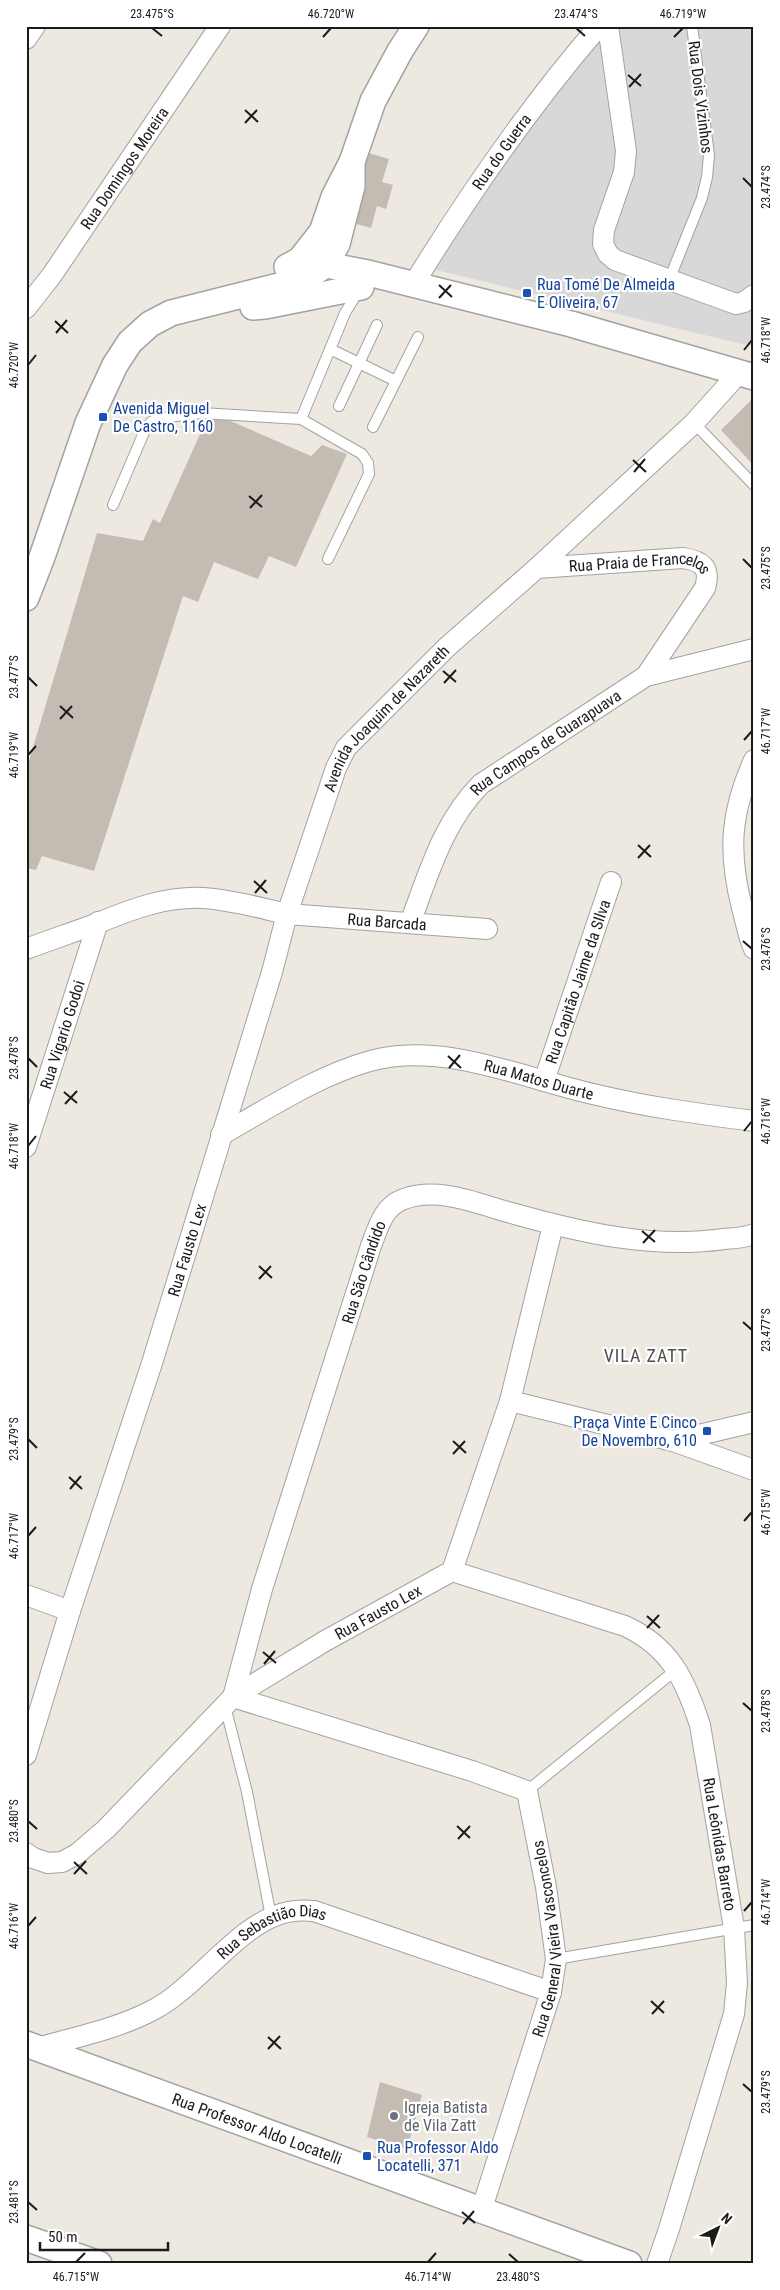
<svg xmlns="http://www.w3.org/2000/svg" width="780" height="2290" viewBox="0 0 780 2290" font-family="'Roboto Condensed',sans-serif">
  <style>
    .residential { fill: #d9d8d8 }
    .building { fill: #c4bbb3 }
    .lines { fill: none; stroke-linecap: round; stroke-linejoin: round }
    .service-casing { stroke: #a2a2a2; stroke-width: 12 }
    .minor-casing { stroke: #a2a2a2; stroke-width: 22 }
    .tertiary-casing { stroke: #a2a2a2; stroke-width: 28 }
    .service { stroke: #fff; stroke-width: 10 }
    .minor { stroke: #fff; stroke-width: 20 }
    .tertiary { stroke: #fff; stroke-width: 25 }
    .ticks { fill: none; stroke: #1b1b1b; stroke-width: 2 }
    .transit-dot { fill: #1a4fb4; stroke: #fff; stroke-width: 2 }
    .worship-dot { fill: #6b7280; stroke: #fff; stroke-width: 2 }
    .labels { text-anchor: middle; stroke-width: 4.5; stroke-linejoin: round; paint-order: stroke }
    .street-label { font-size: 16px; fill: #1b1b1b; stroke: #fff }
    .transit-label { font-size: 16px; fill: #164399; stroke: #fff; text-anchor: start }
    .worship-label { font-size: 16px; fill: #5b616d; stroke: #fff; text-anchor: start }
    .neighbourhood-label { font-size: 18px; letter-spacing: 1px; fill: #4e4e4e; stroke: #fff }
    .neatline { fill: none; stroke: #1b1b1b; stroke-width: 2 }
    .ticks-label { font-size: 12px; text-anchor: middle; fill: #1b1b1b }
  </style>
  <rect width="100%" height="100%" fill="#ede9e0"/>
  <path class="residential" d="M613 26H754V347L428 268 549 93Z"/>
  <path class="building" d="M365 152 389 159 382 182 393 185 386 209 377 206 371 228 346 221Z
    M754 397V466L721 430Z
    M210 412 311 456 322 445 347 454 296 567 269 556 258 579 214 562 198 602 183 596 94 871 42 856 36 870 26 868V761H29L97 533 143 541 153 519 160 523Z
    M380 2082 422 2095 407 2149 367 2137Z"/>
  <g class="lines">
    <defs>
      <path id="service" d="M669 280 702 198 707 177 709 155 692 26
        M330 349 396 381
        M339 406 377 325
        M301 419 345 313 359 290
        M694 423 754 485
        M373 427 418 337
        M113 505 145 430 151 422 161 418 201 413 301 419 362 454 368 463 369 474 328 559
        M225 1706 247 1792 271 1917
        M527 1791 677 1669
        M556 1959 754 1925"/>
      <g id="minor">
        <path d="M608 26 626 151 624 172 604 230 603 244 608 254 615 260 736 304 744 302 754 295"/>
        <path d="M26 39 35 26"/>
        <path id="s1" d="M413 285C469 194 529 107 599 26"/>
        <path id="s2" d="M26 308 52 275 220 26"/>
        <path id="s3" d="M537 568 683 558C702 561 711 567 705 588L646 676"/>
        <path d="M754 760C730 813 728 852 742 908 746 922 748 936 754 949"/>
        <path id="s4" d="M410 923C429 873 443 822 481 784L646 676 754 649"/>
        <path id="s5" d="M26 949C50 940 74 932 98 923 132 909 166 896 204 898 232 900 260 908 287 914L336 768 346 748 447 647 537 568 694 423 738 374"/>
        <path id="s6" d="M544 1081 611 882"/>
        <path id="s7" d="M221 1135C269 1108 317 1076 370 1061 443 1041 522 1078 593 1094 646 1107 700 1114 754 1121"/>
        <path id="s8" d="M26 1147 98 922"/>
        <path d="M510 1401 673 1441 754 1470"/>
        <path d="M673 1441 754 1422"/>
        <path id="s9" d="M452 1571 625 1626C670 1647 685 1679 700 1725L734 1928 737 1983 734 2014 669 2229 657 2264"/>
        <path d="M26 1595 70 1611"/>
        <path id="s10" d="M26 1755 70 1611 152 1363 272 972 287 914 487 929"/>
        <path id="s11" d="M26 1853 33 1858 48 1863 62 1862 77 1854 106 1829 233 1697 325 1641 452 1571 510 1401 553 1225"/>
        <path id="s12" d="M37 2048C76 2037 117 2029 153 2010 198 1987 240 1921 288 1912 297 1910 305 1910 314 1911L551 1992"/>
        <path id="s13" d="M482 2208 551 1992 556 1959 546 1887 527 1791 472 1771 233 1697 262 1589 371 1246C378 1228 383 1206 404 1199 440 1186 480 1205 515 1214 583 1233 653 1249 724 1239 734 1238 745 1238 754 1234"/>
      </g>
      <g id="tertiary">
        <path d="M300 260 368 273 571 324 754 377"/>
        <path d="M287 267 300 260 322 232 334 197 352 162 373 101 400 51 416 26"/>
        <path d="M253 307 265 306 361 287"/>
        <path d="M26 598 42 557 88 423 115 365 130 342 150 324 171 313 302 280 324 266 337 244 352 186V162"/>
        <path id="s14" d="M26 2044 629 2264"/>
        <path d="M26 2238 99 2264"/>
      </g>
    </defs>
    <use href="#service" class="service-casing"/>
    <use href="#minor" class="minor-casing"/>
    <use href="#tertiary" class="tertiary-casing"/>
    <use href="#service" class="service"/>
    <use href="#minor" class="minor"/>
    <use href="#tertiary" class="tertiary"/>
  </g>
  <path class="ticks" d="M152 28 162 36M576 28 585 36M323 37 331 28M674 37 683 28M628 75 641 86M629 87 641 74M245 110 258 122M245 123 257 110M743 178 752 187M439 285 452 297M439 298 451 285M55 321 68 333M56 333 67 320M744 350 752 340M28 365 36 355M633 460 646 472M634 472 645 459M249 496 262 507M250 508 262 495M743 559 752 568M443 671 456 682M28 677 37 686M444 683 456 670M60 706 73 718M60 719 72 706M744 740 752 731M28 755 36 746M638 845 651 857M638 858 650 845M254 881 267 893M255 893 266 880M743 941 752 949M448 1056 461 1068M28 1058 37 1067M449 1068 460 1055M64 1092 77 1103M65 1104 77 1091M744 1131 752 1121M28 1146 36 1136M642 1231 655 1242M643 1243 655 1230M259 1266 272 1278M259 1279 271 1266M743 1322 752 1330M28 1439 37 1448M453 1441 466 1453M453 1454 465 1441M69 1477 82 1489M70 1489 81 1476M744 1521 752 1512M28 1536 36 1527M647 1616 660 1628M647 1628 659 1615M263 1652 276 1663M264 1664 275 1651M743 1703 752 1711M28 1821 37 1829M457 1826 470 1838M458 1839 470 1826M74 1862 87 1874M74 1874 86 1861M744 1911 752 1902M28 1926 36 1917M651 2001 664 2013M652 2014 664 2001M268 2037 281 2049M268 2049 280 2036M743 2084 752 2092M28 2202 37 2210M462 2212 475 2223M463 2224 474 2211M509 2254 518 2262M76 2262 85 2253M428 2262 436 2253"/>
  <g class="transit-dot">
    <rect x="522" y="288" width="10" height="10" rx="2.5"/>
    <rect x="98" y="412" width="10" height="10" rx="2.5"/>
    <rect x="702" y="1426" width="10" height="10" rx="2.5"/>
    <rect x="362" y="2151" width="10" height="10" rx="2.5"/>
  </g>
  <circle class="worship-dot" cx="394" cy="2116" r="5"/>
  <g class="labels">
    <g class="street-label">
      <text transform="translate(701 97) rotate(83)" y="6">Rua Dois Vizinhos</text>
      <text dy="6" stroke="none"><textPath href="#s1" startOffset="160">Rua do Guerra</textPath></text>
      <text dy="6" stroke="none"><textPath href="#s2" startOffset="171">Rua Domingos Moreira</textPath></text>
      <text dy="6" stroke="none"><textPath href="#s3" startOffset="104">Rua Praia de Francelos</textPath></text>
      <text dy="6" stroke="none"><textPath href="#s5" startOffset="495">Avenida Joaquim de Nazareth</textPath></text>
      <text dy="6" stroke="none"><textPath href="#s4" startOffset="234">Rua Campos de Guarapuava</textPath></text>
      <text dy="6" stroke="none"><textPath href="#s10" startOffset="981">Rua Barcada</textPath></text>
      <text dy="6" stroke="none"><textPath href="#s6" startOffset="105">Rua Capitão Jaime da SIlva</textPath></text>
      <text dy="6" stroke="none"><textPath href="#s8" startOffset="118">Rua Vigario Godoi</textPath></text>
      <text dy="6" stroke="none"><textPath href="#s7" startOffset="339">Rua Matos Duarte</textPath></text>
      <text dy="6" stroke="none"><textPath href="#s10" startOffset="530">Rua Fausto Lex</textPath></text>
      <text dy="6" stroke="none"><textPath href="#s13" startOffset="1184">Rua São Cândido</textPath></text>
      <text dy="6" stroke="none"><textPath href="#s11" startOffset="445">Rua Fausto Lex</textPath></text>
      <text dy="6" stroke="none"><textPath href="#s9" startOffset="431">Rua Leônidas Barreto</textPath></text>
      <text dy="6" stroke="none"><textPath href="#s13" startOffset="280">Rua General Vieira Vasconcelos</textPath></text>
      <text dy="6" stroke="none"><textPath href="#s12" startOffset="269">Rua Sebastião Dias</textPath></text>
      <text dy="6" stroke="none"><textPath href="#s14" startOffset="246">Rua Professor Aldo Locatelli</textPath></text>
    </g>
    <g class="transit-label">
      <text x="537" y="290">Rua Tomé De Almeida<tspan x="537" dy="18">E Oliveira, 67</tspan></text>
      <text x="113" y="414">Avenida Miguel<tspan x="113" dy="18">De Castro, 1160</tspan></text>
      <text x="697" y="1428" text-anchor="end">Praça Vinte E Cinco<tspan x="697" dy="18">De Novembro, 610</tspan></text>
      <text x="377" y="2153">Rua Professor Aldo<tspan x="377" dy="18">Locatelli, 371</tspan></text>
    </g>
    <g class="worship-label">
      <text x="404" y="2113">Igreja Batista<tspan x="404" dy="18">de Vila Zatt</tspan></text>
    </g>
    <g class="neighbourhood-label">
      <text x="646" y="1362">VILA ZATT</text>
    </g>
  </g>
  <rect width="780" height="2290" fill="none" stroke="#ffffff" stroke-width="55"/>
  <g transform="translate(718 2228) rotate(42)" stroke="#ffffff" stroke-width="4" paint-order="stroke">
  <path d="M0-4L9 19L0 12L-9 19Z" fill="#1b1b1b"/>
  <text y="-8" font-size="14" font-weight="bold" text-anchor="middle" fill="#1b1b1b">N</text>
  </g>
  <path d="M40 2242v8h128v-8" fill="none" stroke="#1b1b1b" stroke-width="2.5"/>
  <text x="48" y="2242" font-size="15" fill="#1b1b1b" stroke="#ffffff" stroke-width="4" paint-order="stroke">50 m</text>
  <rect x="28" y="28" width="724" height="2234" class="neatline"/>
  <g class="ticks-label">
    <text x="152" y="18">23.475°S</text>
    <text x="331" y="18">46.720°W</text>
    <text x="576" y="18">23.474°S</text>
    <text x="683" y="18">46.719°W</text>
    <text transform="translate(766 187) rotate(-90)" y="4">23.474°S</text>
    <text transform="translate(766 340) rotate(-90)" y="4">46.718°W</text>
    <text transform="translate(14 365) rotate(-90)" y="4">46.720°W</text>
    <text transform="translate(766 568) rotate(-90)" y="4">23.475°S</text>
    <text transform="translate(14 677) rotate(-90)" y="4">23.477°S</text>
    <text transform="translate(766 731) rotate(-90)" y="4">46.717°W</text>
    <text transform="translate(14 755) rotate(-90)" y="4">46.719°W</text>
    <text transform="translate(766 949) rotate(-90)" y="4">23.476°S</text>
    <text transform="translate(14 1058) rotate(-90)" y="4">23.478°S</text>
    <text transform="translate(766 1121) rotate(-90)" y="4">46.716°W</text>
    <text transform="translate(14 1146) rotate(-90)" y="4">46.718°W</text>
    <text transform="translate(766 1330) rotate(-90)" y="4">23.477°S</text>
    <text transform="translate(14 1439) rotate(-90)" y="4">23.479°S</text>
    <text transform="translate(766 1512) rotate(-90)" y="4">46.715°W</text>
    <text transform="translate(14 1536) rotate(-90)" y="4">46.717°W</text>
    <text transform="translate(766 1711) rotate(-90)" y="4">23.478°S</text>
    <text transform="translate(14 1821) rotate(-90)" y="4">23.480°S</text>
    <text transform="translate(766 1902) rotate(-90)" y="4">46.714°W</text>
    <text transform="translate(14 1926) rotate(-90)" y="4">46.716°W</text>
    <text transform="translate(766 2092) rotate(-90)" y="4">23.479°S</text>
    <text transform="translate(14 2202) rotate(-90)" y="4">23.481°S</text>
    <text x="76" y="2281">46.715°W</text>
    <text x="428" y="2281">46.714°W</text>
    <text x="518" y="2281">23.480°S</text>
  </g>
</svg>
